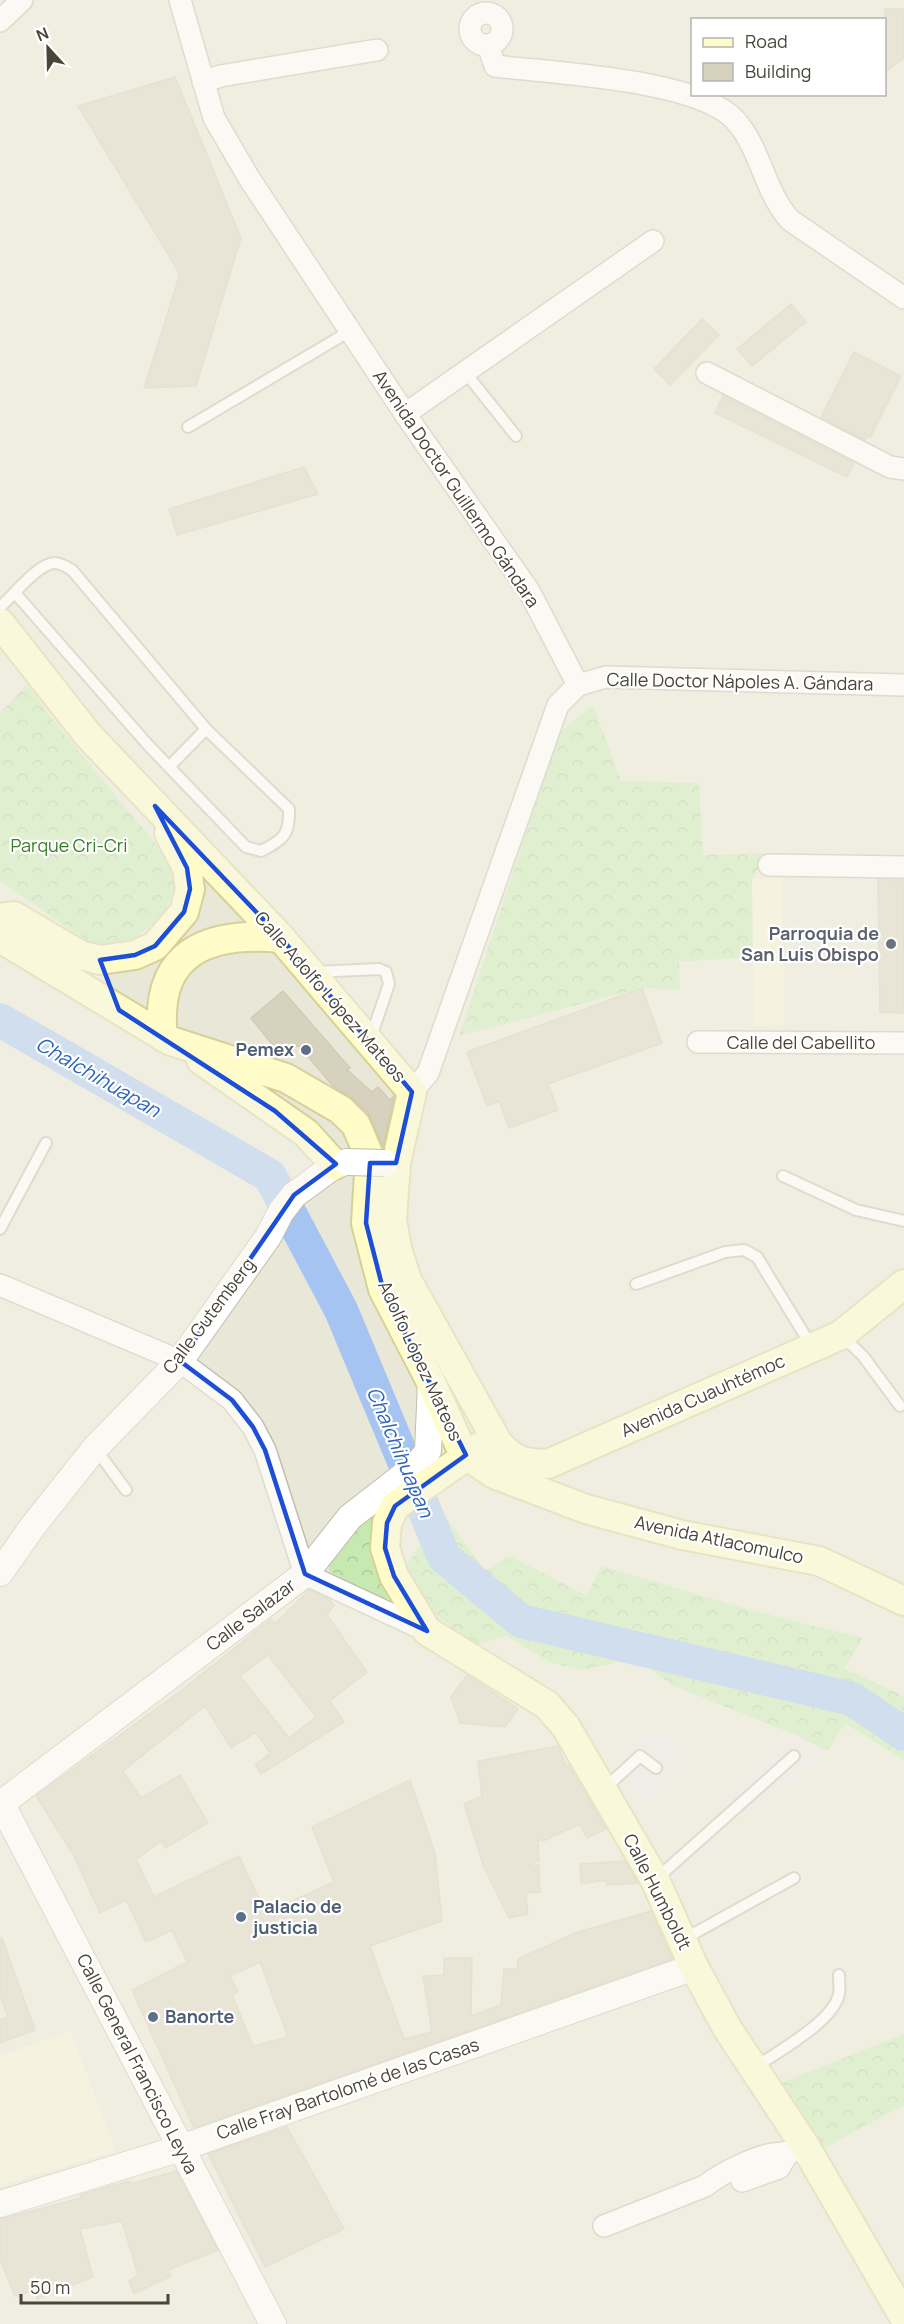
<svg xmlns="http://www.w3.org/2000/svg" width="904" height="2324" viewBox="0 0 904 2324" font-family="Manrope,sans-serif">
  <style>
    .residential { fill: #e9e7d7; fill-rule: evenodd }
    .commercial { fill: #f7efd5 }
    .forest { fill: url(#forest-crowns) }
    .parking { fill: #e6e5e1 }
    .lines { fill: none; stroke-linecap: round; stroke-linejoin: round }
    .river { stroke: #a5c4f2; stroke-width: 34 }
    .building { fill: #d7d2be; stroke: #d2cbb1; stroke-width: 1.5; fill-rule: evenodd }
    .service-casing { stroke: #c1beab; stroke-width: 14 }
    .minor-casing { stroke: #c1beab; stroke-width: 24 }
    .tertiary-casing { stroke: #c1beab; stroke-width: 28 }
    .secondary-casing { stroke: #d5d199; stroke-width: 32 }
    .service { stroke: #fff; stroke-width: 10 }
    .minor { stroke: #fff; stroke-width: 21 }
    .tertiary { stroke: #fff; stroke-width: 26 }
    .secondary { stroke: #fffcc9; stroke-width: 28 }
    .tertiary-bridge-casing { stroke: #c1beab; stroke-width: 28; stroke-linecap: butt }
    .tertiary-bridge { stroke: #fff; stroke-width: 26 }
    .marked { fill: none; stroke: #1d4ed8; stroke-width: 4.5; stroke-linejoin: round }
    .worship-dot { fill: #6b7280; stroke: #fff; stroke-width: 2 }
    .service-dot { fill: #5c6f8a; stroke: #fff; stroke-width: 2 }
    .labels { text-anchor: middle; stroke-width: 4.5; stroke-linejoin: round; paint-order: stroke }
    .street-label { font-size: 18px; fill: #494537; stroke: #fff }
    .park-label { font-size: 18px; fill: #387d29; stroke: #fff }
    .worship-label { font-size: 18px; font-weight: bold; fill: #5b616d; stroke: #fff; text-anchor: end }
    .service-label { font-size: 18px; font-weight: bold; fill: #4e5e75; stroke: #fff; text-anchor: start }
    .water-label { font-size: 20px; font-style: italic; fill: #2d63b8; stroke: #fff }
  </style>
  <defs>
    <pattern id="forest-crowns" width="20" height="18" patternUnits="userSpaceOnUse" patternTransform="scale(1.5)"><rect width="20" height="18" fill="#c6e9b2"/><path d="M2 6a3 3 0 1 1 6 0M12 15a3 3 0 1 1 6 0" fill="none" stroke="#acc99a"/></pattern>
  </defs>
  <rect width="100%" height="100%" fill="#f5f4e9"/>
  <path class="residential" d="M0 0H904V1696L844 1668 862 1638 762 1613 602 1566 586 1595 510 1556 476 1645 506 1636 551 1663 583 1670 636 1658 671 1685 793 1734 827 1751 844 1724 904 1760V2034L778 2085 818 2150 904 2105V2324H0ZM692 20H884V94H692Z"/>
  <path class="commercial" d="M782 878 784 1025 754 1026 752 879Z
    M70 2031 116 2151 0 2185V2056Z"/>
  <path class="forest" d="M27 684 57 725 170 861 176 883 163 916 132 940 109 944 90 943 0 881V713Z
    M593 705 621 781 699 783 703 855 767 853 752 879 753 957 679 962 680 990 642 988 459 1036 559 733Z
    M374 1511 371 1548 390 1605 329 1571C326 1544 356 1527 374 1511Z
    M448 1520 485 1571 510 1556 586 1595 602 1566 762 1613 863 1638 844 1668 904 1696V1760L845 1724 827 1751 793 1734 671 1685 636 1658 583 1670 551 1663 506 1636 476 1645C441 1620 424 1607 405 1568L426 1535Z
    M904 2034V2105L818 2151 778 2084Z"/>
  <path class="parking" d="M652 1728 696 1755 683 1774 646 1807 627 1780 616 1790 607 1774Z
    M793 1734 827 1751 752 1818 742 1808 713 1835 721 1844 708 1858 703 1855 669 1884 661 1867 723 1814 719 1807Z"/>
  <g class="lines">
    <path class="river" d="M0 1020 270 1176 341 1310 444 1557 521 1621 852 1699 904 1734"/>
  </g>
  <path class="building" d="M885 9H904V58L885 72Z
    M175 77 241 238 196 386 144 388 180 274 78 106Z
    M791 304 806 322 752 366 737 349Z
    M702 319 719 335 670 385 654 369Z
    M854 352 901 376 870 438 867 436 865 440 821 417Z
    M723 396 854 463 847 477 715 413Z
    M304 467 318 494 177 535 169 509Z
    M878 879 904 880V1013L880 1012Z
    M642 988 662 1043 548 1084 558 1110 509 1128 499 1101 487 1106 467 1052Z
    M283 991 350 1068 347 1070 372 1092 378 1087 390 1100 394 1096 383 1146 368 1113 352 1098 333 1086 298 1045 283 1058 251 1018Z
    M309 1590 327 1598 334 1605 327 1615 367 1672 330 1701 344 1722 261 1774 255 1765 270 1753 256 1732 231 1748 205 1706 123 1771 141 1798 180 1775 208 1823 165 1848 162 1841 136 1859 154 1897 239 1856 266 1913 334 1882 312 1827 410 1780 435 1853 442 1921 370 1946 404 2039 432 2032 423 1976 444 1975V1958H472L471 2016 501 2005 504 1969H517L518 1959 575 1933 651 1911 672 1959 194 2128 132 1990 187 1962 172 1930 146 1942 126 1900 100 1913 73 1854 36 1796 182 1690 271 1619 275 1624ZM268 1655 316 1717 289 1738 240 1676ZM260 1962 288 2037 253 2046 232 1995 238 1992 230 1976Z
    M467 1675 518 1709 505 1727 460 1723 451 1697Z
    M558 1746 566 1766 569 1765 606 1829 587 1838 579 1824 546 1840H538L539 1860 527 1866 539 1865 540 1892 526 1893 528 1914 509 1918 483 1865 464 1804 482 1796 478 1761Z
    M625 1861 638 1883 607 1885 606 1880 581 1884 580 1864Z
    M0 1938H2L35 2030 0 2043V2020L8 2017 0 1996Z
    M287 2127 344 2229 265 2267 208 2154Z
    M176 2171 218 2250 168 2270 171 2276 134 2294 129 2281 138 2275 122 2221 80 2229 93 2277 37 2299 36 2290 15 2296 0 2259V2219L81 2198 80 2195 96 2190 130 2181 131 2184Z"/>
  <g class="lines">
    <defs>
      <path id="service" d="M465 372 516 436
        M188 427 350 331
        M0 607C13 596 38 563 55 563 60 563 67 567 72 570L206 729 289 809C290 835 283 840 261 851L246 847 148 745 15 593
        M170 766 206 729
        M315 972 379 969 386 972 389 984 371 1037
        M783 1176 856 1210 904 1221
        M0 1229 46 1143
        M636 1284 725 1252 744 1250 757 1257 812 1347
        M841 1335 863 1356 900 1406
        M95 1448 126 1490
        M604 1789 640 1756 656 1768
        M655 1880 794 1756
        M684 1939 794 1878
        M756 2067C778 2051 833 2022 839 1994 840 1988 839 1981 839 1975"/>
      <path id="minor" d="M180 0 214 118 249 178 405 414 529 591 578 685
        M470 29a16 16 0 1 1 32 0a16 16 0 1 1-32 0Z
        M0 21 22 0
        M488 45 495 66C551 73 698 79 735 120 761 149 764 191 790 220L904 298
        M203 82 220 76 377 50
        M707 373 890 467 904 469
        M405 414 653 241
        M769 865 904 867
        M698 1042 904 1043
        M412 1092 428 1073 558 705 578 685 606 677 904 685
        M0 1285 180 1361 232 1400 253 1427 265 1450 305 1574 427 1631
        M742 2181 779 2168 787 2155
        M604 2226 705 2186C720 2174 755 2156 774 2154 789 2152 790 2153 805 2146"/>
      <path id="tertiary" d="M0 1573 33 1526 95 1448 180 1361 268 1237 281 1212 294 1195 335 1165 347 1162
        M0 1801 273 2324
        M2 1803 305 1574 350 1517 417 1465 428 1451 431 1383
        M0 2204 181 2148 694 1967"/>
      <path id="secondary" d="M0 623 88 735 281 938 412 1092 396 1163 392 1220 397 1249 407 1280 498 1443C515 1462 524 1463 548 1464L841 1335 904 1284
        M0 918 14 916 80 955 100 960 135 955 155 946 184 912 190 889 187 868 169 833
        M0 938 171 1041 286 1078 341 1110 356 1125 370 1158 366 1223 383 1289 431 1382 460 1446 466 1455 494 1474 586 1509 682 1535 819 1561 904 1601
        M163 1037C153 952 208 931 281 938
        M201 1060 306 1133 335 1165
        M481 1446 395 1506 387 1523 385 1548 394 1576 427 1631 547 1705 566 1727 655 1880 694 1967 727 2028 805 2146 904 2317"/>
    </defs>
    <use href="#service" class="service-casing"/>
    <use href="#minor" class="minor-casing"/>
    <use href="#tertiary" class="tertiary-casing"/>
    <use href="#secondary" class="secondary-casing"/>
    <use href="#service" class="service"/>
    <use href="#minor" class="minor"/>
    <use href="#tertiary" class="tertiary"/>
    <use href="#secondary" class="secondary"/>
    <defs>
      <path id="tertiary-bridge" d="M347 1162 385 1163"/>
    </defs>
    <use href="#tertiary-bridge" class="tertiary-bridge-casing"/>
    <use href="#tertiary-bridge" class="tertiary-bridge"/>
  </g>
  <path d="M0 0H904V2324H0ZM155 806 281 938 412 1092 396 1163H370L366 1223 383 1289 466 1455 395 1506 387 1523 385 1548 394 1576 427 1631 305 1574 265 1450 253 1427 232 1400 180 1361 294 1195 336 1164 275 1111 119 1010 100 960 135 955 155 946 184 912 190 889 187 868Z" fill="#f5f4e9" fill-opacity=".55" fill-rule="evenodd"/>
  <path class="marked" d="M155 806 281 938 412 1092 396 1163H370L366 1223 383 1289 466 1455 395 1506 387 1523 385 1548 394 1576 427 1631 305 1574 265 1450 253 1427 232 1400 180 1361 294 1195 336 1164 275 1111 119 1010 100 960 135 955 155 946 184 912 190 889 187 868Z"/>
  <circle class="worship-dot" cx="891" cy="944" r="6"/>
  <g class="service-dot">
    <circle cx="306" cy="1050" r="6"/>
    <circle cx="241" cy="1917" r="6"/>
    <circle cx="153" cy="2017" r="6"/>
  </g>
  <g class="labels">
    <g class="street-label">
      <text transform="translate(456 489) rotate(56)" y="6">Avenida Doctor Guillermo Gándara</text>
      <text transform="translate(740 682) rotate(1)" y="6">Calle Doctor Nápoles A. Gándara</text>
      <text transform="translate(330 997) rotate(49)" y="6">Calle Adolfo López Mateos</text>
      <text x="801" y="1049">Calle del Cabellito</text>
      <text transform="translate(209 1316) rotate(-53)" y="6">Calle Gutemberg</text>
      <text transform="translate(420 1361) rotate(65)" y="6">Adolfo López Mateos</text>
      <text transform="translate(703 1396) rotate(-24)" y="6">Avenida Cuauhtémoc</text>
      <text transform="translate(719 1540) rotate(12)" y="6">Avenida Atlacomulco</text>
      <text transform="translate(251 1615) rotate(-37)" y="6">Calle Salazar</text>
      <text transform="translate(657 1892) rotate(63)" y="6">Calle Humboldt</text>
      <text transform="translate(137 2064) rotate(63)" y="6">Calle General Francisco Leyva</text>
      <text transform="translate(348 2089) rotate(-19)" y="6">Calle Fray Bartolomé de las Casas</text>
    </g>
    <g class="park-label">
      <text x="69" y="852">Parque Cri-Cri</text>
    </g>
    <g class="worship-label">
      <text x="879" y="940">Parroquia de<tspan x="879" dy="21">San Luis Obispo</tspan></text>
    </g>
    <g class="service-label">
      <text x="294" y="1056" text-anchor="end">Pemex</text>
      <text x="253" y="1913">Palacio de<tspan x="253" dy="21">justicia</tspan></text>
      <text x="165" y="2023">Banorte</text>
    </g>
    <g class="water-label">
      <text transform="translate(98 1077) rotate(30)" y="7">Chalchihuapan</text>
      <text transform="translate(400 1452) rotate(67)" y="7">Chalchihuapan</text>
    </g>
  </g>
  <rect x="691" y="18" width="195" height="78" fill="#ffffff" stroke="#b6b5af" stroke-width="1.5"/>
  <rect x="703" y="38" width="30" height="9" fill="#fffcc9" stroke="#b6b5af" stroke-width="1.5"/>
  <text x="745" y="48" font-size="18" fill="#494537">Road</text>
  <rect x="703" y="63" width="30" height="18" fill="#d7d2be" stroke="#b6b5af" stroke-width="1.5"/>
  <text x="745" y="78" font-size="18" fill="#494537">Building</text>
  <g transform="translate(48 48) rotate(338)" stroke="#ffffff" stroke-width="4.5" paint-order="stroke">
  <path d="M0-4.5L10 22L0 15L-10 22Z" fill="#494537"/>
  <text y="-9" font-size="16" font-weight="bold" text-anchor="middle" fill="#494537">N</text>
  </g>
  <path d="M21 2294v9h147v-9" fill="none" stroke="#494537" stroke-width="3"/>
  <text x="30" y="2294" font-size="18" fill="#494537" stroke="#ffffff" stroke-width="4.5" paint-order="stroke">50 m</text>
</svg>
